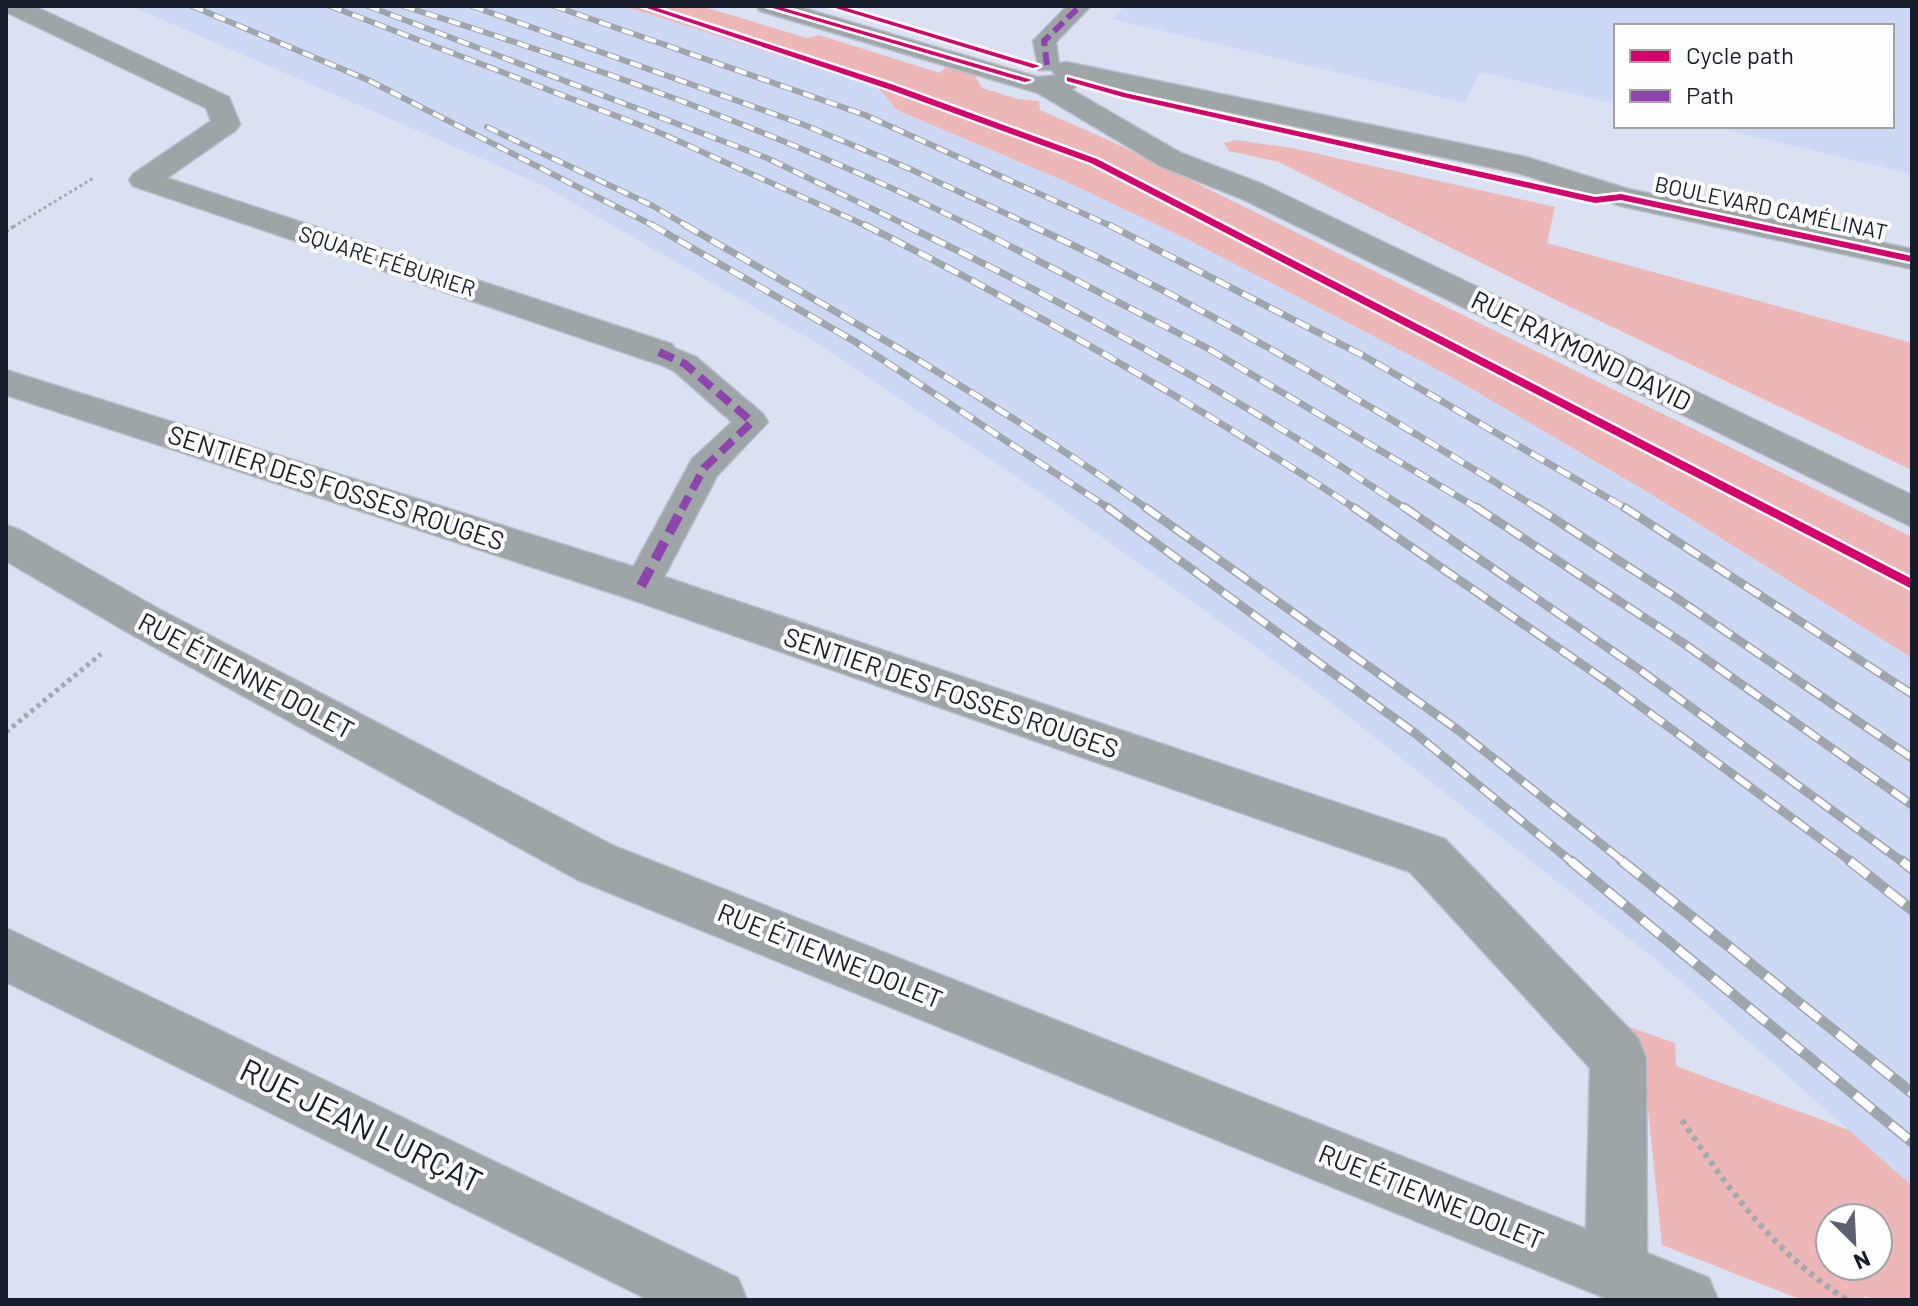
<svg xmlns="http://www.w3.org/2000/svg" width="1918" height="1306" viewBox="0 0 1918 1306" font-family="Barlow,sans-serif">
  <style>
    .built { fill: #cdd8f5 }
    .green { fill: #ecb7b6; fill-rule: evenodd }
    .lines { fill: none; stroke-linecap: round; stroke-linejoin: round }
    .pedestrian-casing { stroke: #b8becc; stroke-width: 3 }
    .minor-casing { stroke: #b8becc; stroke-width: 3 }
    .tertiary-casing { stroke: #b8becc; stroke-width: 3 }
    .secondary-casing { stroke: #b8becc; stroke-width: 3 }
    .path-far3 { stroke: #a3a9af; stroke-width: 3; stroke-dasharray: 3 3; stroke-linecap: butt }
    .path-far2 { stroke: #a3a9af; stroke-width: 4; stroke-dasharray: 3 3; stroke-linecap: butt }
    .path-far1 { stroke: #a3a9af; stroke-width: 5; stroke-dasharray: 4 4; stroke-linecap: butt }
    .path { stroke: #a3a9af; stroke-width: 6; stroke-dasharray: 5 5; stroke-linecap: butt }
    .pedestrian { fill: #9ea5a6; fill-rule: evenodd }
    .minor { fill: #9ea5a6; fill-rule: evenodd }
    .tertiary { fill: #9ea5a6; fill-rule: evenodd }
    .secondary { fill: #9ea5a7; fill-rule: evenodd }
    .rail-far3-casing { stroke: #9ea5ab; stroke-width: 6 }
    .rail-far2-casing { stroke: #9ea5ab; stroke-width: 7 }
    .rail-far1-casing { stroke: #9ea5ab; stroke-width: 9 }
    .rail-casing { stroke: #9ea5ab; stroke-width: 11 }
    .rail-far3 { stroke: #fdfdfd; stroke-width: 4; stroke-dasharray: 12; stroke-linecap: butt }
    .rail-far2 { stroke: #fdfdfd; stroke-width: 5; stroke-dasharray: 15; stroke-linecap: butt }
    .rail-far1 { stroke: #fdfdfd; stroke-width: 6; stroke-dasharray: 18; stroke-linecap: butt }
    .rail { stroke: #fdfdfd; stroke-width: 8; stroke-dasharray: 23; stroke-linecap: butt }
    .quiet-far2 { stroke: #8e44ad; stroke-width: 6; stroke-dasharray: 13 6; stroke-linecap: butt }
    .quiet-far1 { stroke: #8e44ad; stroke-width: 8; stroke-dasharray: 16 8; stroke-linecap: butt }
    .quiet { stroke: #8e44ad; stroke-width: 10; stroke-dasharray: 20 10; stroke-linecap: butt }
    .cycleway-casing { stroke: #fdfdfd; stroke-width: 5 }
    .cycleway { fill: #d6006c; fill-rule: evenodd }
    .labels { text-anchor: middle; stroke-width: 8; stroke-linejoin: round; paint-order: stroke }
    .far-street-label { font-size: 22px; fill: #161c2a; stroke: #fdfdfd }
    .street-label { font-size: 26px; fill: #161c2a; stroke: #fdfdfd }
    .near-street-label { font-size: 32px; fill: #161c2a; stroke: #fdfdfd }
  </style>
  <rect width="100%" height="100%" fill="#dae1f2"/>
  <path class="built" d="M131 6H624L878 87 897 110 1067 182 1183 237 1448 375 1651 494 1912 658V1186L1660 963 1316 691 1056 504 820 345 542 185Z
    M1125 6H1912V174L1710 126H1892V26H1616V104L1480 72 1465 103 1112 19Z"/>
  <path class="green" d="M624 6H701L807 38 819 35 940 73 950 63 971 69 982 88 1018 99 1039 101 1040 110 1115 143 1912 537V658L1651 494 1448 375 1183 237 1067 182 897 110 878 87Z
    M1236 140 1292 148 1555 207 1547 243 1912 343V470L1558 301 1279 162 1229 151 1224 143Z
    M1601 1017 1675 1043 1676 1066 1849 1130 1912 1186V1300H1874L1865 1296 1864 1300H1802L1662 1245 1643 1061ZM1830 1218H1878V1266H1830Z"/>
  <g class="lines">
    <defs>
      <path id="pedestrian" d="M1067 6H1091L1056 42 1059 65 1055 70H1039L1033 41Z
        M659 342 696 357 763 414 768 422 717 476 654 596 641 600 628 596 623 586 692 459 732 422 674 371 648 359 644 352 648 345Z"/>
      <path id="minor" d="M6 6H34L229 97 240 124 236 130 167 178 672 344 677 352 672 360 659 364 646 360 133 186 129 180 133 174 211 121 206 108 6 12Z
        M6 370 641 569 1445 839 1638 1038 1646 1058 1647 1253 1709 1278 1718 1300H1610L578 880 127 632 6 561V525L20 530 157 608 614 846 1586 1229 1590 1068 1410 872 627 598 6 395Z
        M6 928 738 1278 747 1300H649L6 982Z"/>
      <path id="tertiary" d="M1066 62 1526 157 1628 189 1912 249V269L1621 206 1518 173 1056 76 1052 70 1056 64Z"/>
      <path id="secondary" d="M756 6H796L1037 77C1051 77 1064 72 1078 75L1082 81 1072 90 1181 153 1262 184 1912 495V527L1240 198 1160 166 1038 93 760 11Z"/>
    </defs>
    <use href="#pedestrian" class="pedestrian-casing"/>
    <use href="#minor" class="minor-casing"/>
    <use href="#tertiary" class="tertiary-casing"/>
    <use href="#secondary" class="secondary-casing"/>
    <path class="path-far3" d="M13 227 95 177"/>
    <path class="path-far2" d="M6 231 16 225"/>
    <path class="path-far1" d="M6 732 101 654"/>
    <path class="path" d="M1682 1120C1729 1190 1775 1254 1847 1300"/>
    <use href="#pedestrian" class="pedestrian"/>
    <use href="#minor" class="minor"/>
    <use href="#tertiary" class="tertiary"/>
    <use href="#secondary" class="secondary"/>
    <defs>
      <path id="rail-far3" d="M192 6 368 80 656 227
        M330 6 658 132 869 227
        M368 6 767 158 910 227
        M403 6C597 67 791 136 973 227
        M472 6 802 124 910 169 1035 227
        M554 6 865 115 1113 227
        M487 127 653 206 689 227"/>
      <path id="rail-far2" d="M652 225 854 341 1110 509
        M685 225C842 315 1001 404 1148 509
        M865 225C1034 310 1197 405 1356 509
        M905 225C1078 308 1247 402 1406 509
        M969 225 1207 348 1479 509
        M1030 225C1207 306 1374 408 1539 509
        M1109 225 1364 356 1627 509"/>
      <path id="rail-far1" d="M1107 507 1416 734 1573 863
        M1145 507 1458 730 1625 863
        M1353 507 1609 683 1853 863
        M1404 507 1640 670 1904 863
        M1476 507 1683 643 1912 805
        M1536 507 1672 595 1912 758
        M1624 507 1912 694"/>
      <path id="rail" d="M1571 861 1912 1142
        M1622 861 1912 1093
        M1850 861 1912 910
        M1902 861 1912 869"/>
    </defs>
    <use href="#rail-far3" class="rail-far3-casing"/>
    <use href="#rail-far2" class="rail-far2-casing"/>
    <use href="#rail-far1" class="rail-far1-casing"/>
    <use href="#rail" class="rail-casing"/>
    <use href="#rail-far3" class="rail-far3"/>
    <use href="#rail-far2" class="rail-far2"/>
    <use href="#rail-far1" class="rail-far1"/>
    <use href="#rail" class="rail"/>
    <path class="quiet-far2" d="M1047 65 1044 41 1080 6"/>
    <path class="quiet-far1" d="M659 352 685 364 752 422 704 468 682 509"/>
    <path class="quiet" d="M641 586 683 507"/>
    <defs>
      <path id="cycleway" d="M641 6H651L894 85 1097 159 1912 579V589L1091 163 888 89Z
        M766 6H777L1032 80 1025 82Z
        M829 6H840L1040 66 1033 68Z
        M1067 77 1125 93 1595 197 1621 194 1912 256V262L1621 200 1595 203 1123 97 1067 81Z"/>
    </defs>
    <use href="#cycleway" class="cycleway-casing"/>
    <use href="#cycleway" class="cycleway"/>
  </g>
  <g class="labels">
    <g class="far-street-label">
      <text transform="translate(1771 208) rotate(12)" y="8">BOULEVARD CAMÉLINAT</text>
      <text transform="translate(387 261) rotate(18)" y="8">SQUARE FÉBURIER</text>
    </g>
    <g class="street-label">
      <text transform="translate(1581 351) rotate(26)" y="9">RUE RAYMOND DAVID</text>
      <text transform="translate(336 488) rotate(18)" y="9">SENTIER DES FOSSES ROUGES</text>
      <text transform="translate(246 676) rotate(28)" y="9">RUE ÉTIENNE DOLET</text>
      <text transform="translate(951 693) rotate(19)" y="9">SENTIER DES FOSSES ROUGES</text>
      <text transform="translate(830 956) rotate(22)" y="9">RUE ÉTIENNE DOLET</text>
      <text transform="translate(1431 1197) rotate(22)" y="9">RUE ÉTIENNE DOLET</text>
    </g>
    <g class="near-street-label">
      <text transform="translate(361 1126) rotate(26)" y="11">RUE JEAN LURÇAT</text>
    </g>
  </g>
  <rect width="1918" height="1306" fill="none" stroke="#161c2a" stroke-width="16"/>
  <rect x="1614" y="24" width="280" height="104" fill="#fdfdfd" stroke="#a1a3a9" stroke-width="2"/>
  <rect x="1630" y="50" width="40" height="12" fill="#d6006c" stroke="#a1a3a9" stroke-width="2"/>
  <text x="1686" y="64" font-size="24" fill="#161c2a">Cycle path</text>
  <rect x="1630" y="90" width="40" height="12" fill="#8e44ad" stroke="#a1a3a9" stroke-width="2"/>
  <text x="1686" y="104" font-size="24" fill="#161c2a">Path</text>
  <g transform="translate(1854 1242) rotate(156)"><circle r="38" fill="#fdfdfd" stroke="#a1a3a9" stroke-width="2"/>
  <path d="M0-6L14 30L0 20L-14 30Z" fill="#5b6170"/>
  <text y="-12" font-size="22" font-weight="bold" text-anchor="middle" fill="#161c2a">N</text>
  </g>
</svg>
